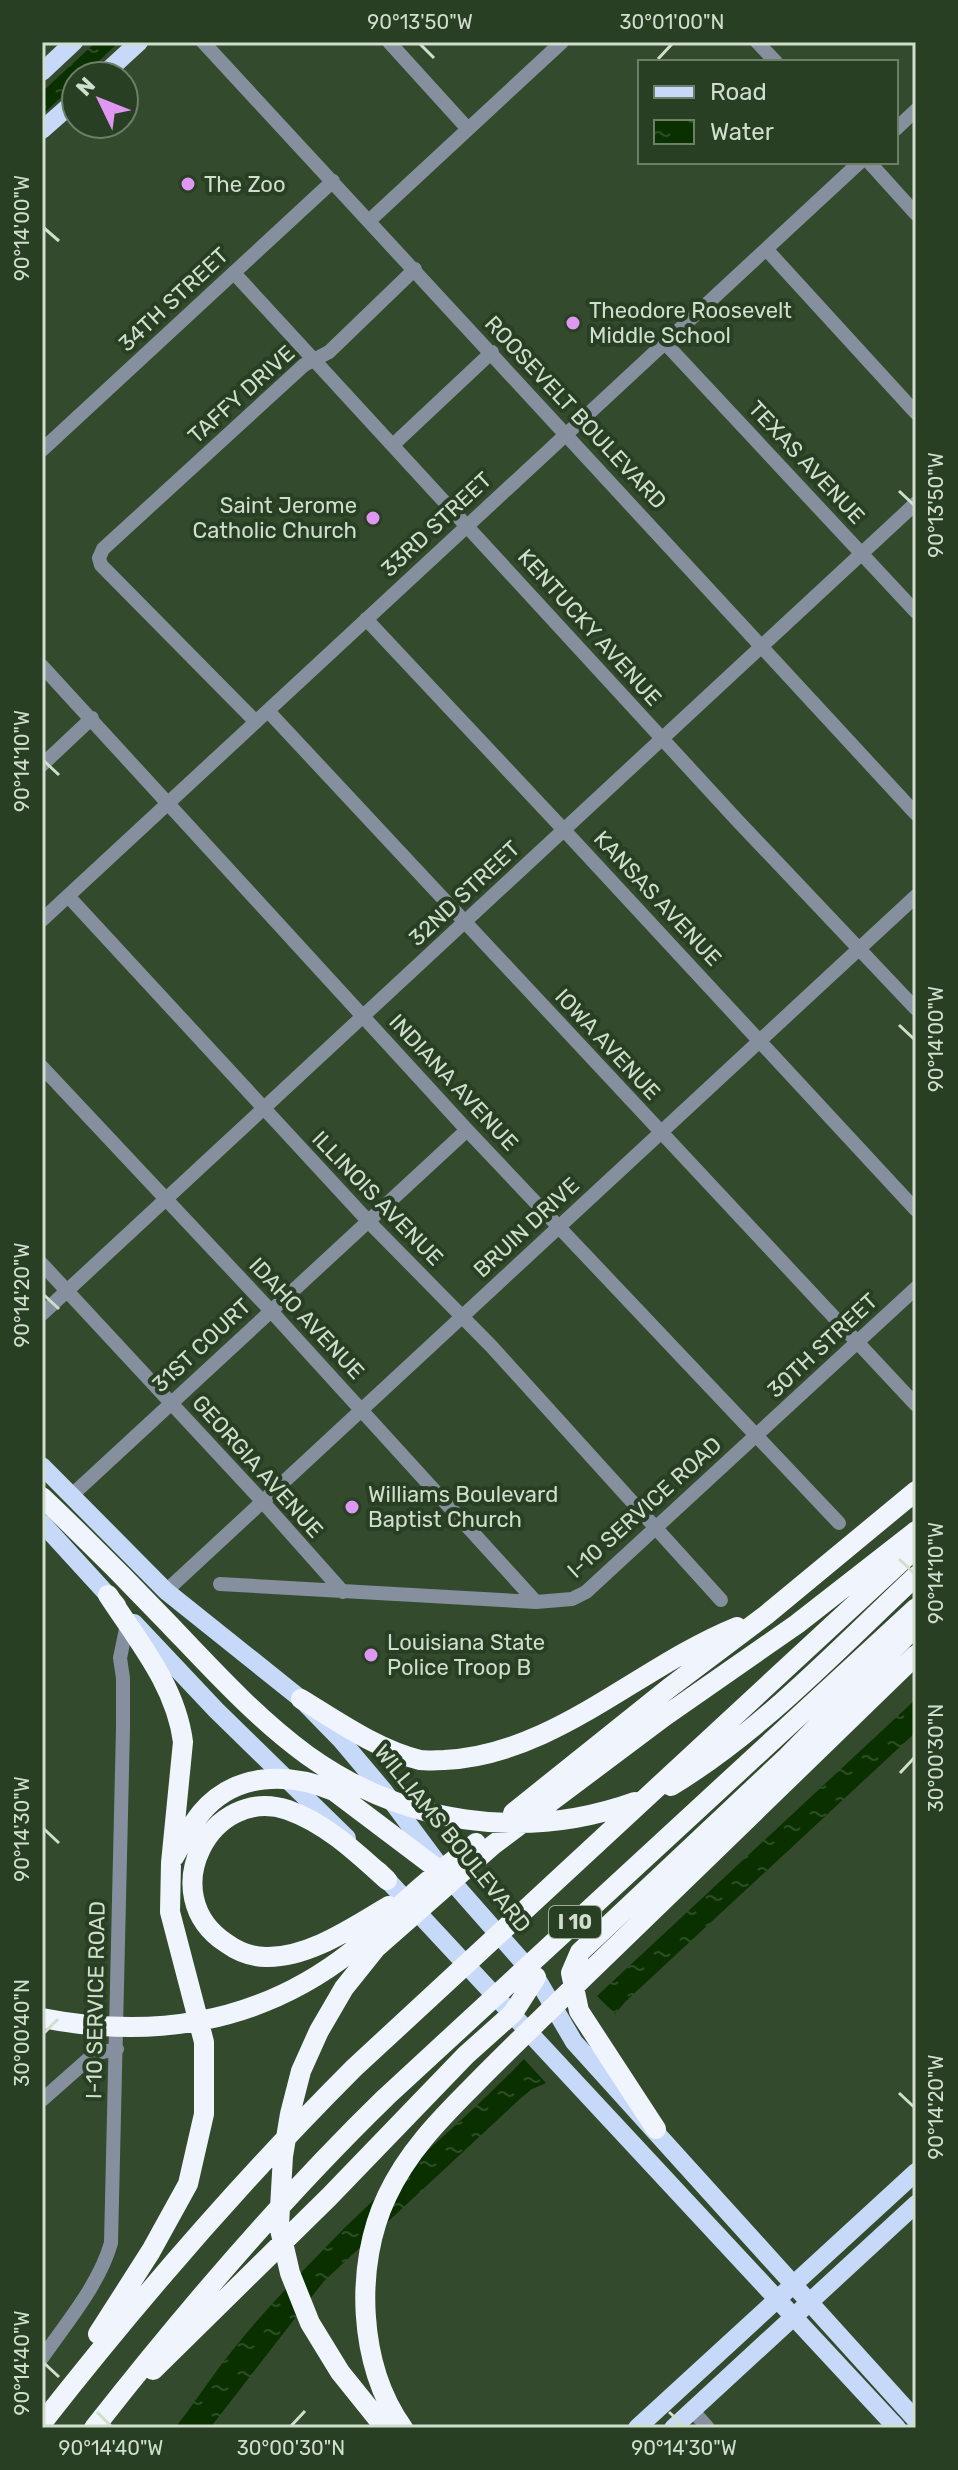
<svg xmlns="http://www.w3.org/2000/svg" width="958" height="2470" viewBox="0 0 958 2470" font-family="Rubik,sans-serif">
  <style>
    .water { fill: url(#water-ripples) }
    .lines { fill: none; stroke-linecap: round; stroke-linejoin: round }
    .minor { stroke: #858f9e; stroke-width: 14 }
    .major { stroke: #c6d9f8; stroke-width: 18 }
    .highway { stroke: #f0f5fd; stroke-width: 20 }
    .ticks { fill: none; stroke: #d0decd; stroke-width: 3 }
    .poi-dot { fill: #df98f1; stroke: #293f23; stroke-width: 3 }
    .labels { text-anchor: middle; stroke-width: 8; stroke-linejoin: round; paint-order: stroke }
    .shield { fill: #293f23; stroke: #9eae9a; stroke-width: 2 }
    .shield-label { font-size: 20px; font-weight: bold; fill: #d0decd }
    .poi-label { font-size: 22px; fill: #d0decd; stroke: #293f23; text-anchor: start }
    .street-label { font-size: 22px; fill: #d0decd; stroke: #293f23 }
    .neatline { fill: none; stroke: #d0decd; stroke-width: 3 }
    .ticks-label { font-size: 20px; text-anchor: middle; fill: #d0decd }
  </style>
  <defs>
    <pattern id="water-ripples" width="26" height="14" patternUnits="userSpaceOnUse" patternTransform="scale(2)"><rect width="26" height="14" fill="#0a3000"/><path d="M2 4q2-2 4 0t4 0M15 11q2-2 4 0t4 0" fill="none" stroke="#2d4e24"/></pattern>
  </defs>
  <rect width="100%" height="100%" fill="#334a2d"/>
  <path class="water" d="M96 42H119L83 76H76V83L42 115V92Z
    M916 1699V1732L625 2002 615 2014 597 1996Z
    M524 2059 546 2083 532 2089 521 2098 324 2281 210 2428H175C190 2409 204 2388 218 2369 250 2326 287 2287 324 2249 388 2182 461 2125 524 2059Z"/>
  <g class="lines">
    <path class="minor" d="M203 42 916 814
      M389 42 468 129
      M757 42 776 62
      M896 129 916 110
      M869 162 916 214
      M370 220 562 42
      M767 250 916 413
      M234 273 736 819 916 1009
      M665 343 916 612
      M394 444 492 352
      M42 450 333 181
      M366 619 564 830 916 1210
      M42 666 467 1130 839 1523
      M268 711 916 1405
      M256 722 101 565 99 558 103 549 304 365 329 352 415 269
      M42 765 92 718
      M68 896 369 1222 492 1347 721 1600
      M42 920 860 162
      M42 1067 271 1311 536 1602
      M42 1264 262 1501 343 1592
      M42 1314 916 503
      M72 1495 467 1130
      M220 1584 536 1602 572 1599 586 1592 916 1288
      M166 1591 916 896
      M42 2100 94 2054 117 2049
      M42 2358C66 2323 99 2285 111 2243L123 1728V1678L120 1658 127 1624
      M693 2411 708 2428"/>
    <path class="major" d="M42 72 74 42
      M102 76 139 42
      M42 130 76 100
      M42 1466 166 1591 301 1699 341 1740 384 1791 448 1877 536 1977 574 2042 916 2420
      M42 1523 117 1605
      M134 1623 216 1710 347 1838
      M379 1871 897 2428
      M637 2428 916 2172
      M673 2428 916 2204"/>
    <path class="highway" d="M42 1497C84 1537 126 1579 166 1621 211 1668 255 1717 307 1755 403 1824 523 1842 635 1802
      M301 1699C337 1721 378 1750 420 1760 428 1761 437 1760 444 1760 554 1755 638 1667 737 1627
      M671 1786C763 1730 838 1649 916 1576
      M513 1813 669 1688 766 1615 916 1491
      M174 1857C183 1842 190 1826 201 1813 235 1772 289 1772 334 1791L448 1877
      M387 1880C357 1853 327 1824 288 1810 211 1784 153 1895 226 1943 237 1951 252 1957 266 1957 309 1958 353 1927 389 1906
      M42 2018C154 2040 261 2023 352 1951 374 1933 393 1911 414 1893 434 1875 455 1859 476 1843
      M656 2129 579 2011 571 1973 580 1952 787 1757 916 1626
      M98 2334 151 2251 188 2184 204 2114V2042L170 1912 171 1863 183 1742C176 1686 138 1641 108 1595
      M153 2370 329 2197 466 2055 513 2013 536 1977
      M42 2423C140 2298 242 2180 354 2068L916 1548
      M94 2428C185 2312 280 2200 386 2097L916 1608
      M385 2428 340 2372 310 2323 290 2273 279 2225 283 2156 290 2114 301 2071 319 2031 344 1988 376 1948 493 1845 665 1716 797 1624 916 1531
      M403 2428C358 2365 354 2265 387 2196 407 2153 439 2120 472 2087 508 2050 544 2016 581 1980 693 1872 804 1764 916 1655"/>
  </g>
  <path class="ticks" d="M420 44 434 58M658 59 672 44M44 228 59 241M899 491 914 505M44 761 59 775M899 1025 914 1039M44 1295 59 1309M899 1559 914 1573M900 1773 914 1758M44 1829 59 1843M44 2033 58 2019M899 2093 914 2107M44 2363 59 2377M97 2412 111 2426M669 2412 684 2426M291 2426 305 2411"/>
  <g class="poi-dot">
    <circle cx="188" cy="184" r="8"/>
    <circle cx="573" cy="323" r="8"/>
    <circle cx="373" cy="518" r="8"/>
    <circle cx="352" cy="1507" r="8"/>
    <circle cx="371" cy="1655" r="8"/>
  </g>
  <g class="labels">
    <rect class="shield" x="549" y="1906" width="52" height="32" rx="6"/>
    <g class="shield-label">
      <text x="575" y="1929">I 10</text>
    </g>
    <g class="poi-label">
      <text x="204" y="192">The Zoo</text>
      <text x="589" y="318">Theodore Roosevelt<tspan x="589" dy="25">Middle School</tspan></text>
      <text x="357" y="513" text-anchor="end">Saint Jerome<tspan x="357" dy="25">Catholic Church</tspan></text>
      <text x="368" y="1502">Williams Boulevard<tspan x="368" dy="25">Baptist Church</tspan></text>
      <text x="387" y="1650">Louisiana State<tspan x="387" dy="25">Police Troop B</tspan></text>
    </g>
    <g class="street-label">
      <text transform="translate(173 299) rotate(-43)" y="8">34TH STREET</text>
      <text transform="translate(241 394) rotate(-42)" y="8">TAFFY DRIVE</text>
      <text transform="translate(576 412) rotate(47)" y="8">ROOSEVELT BOULEVARD</text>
      <text transform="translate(807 462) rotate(47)" y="8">TEXAS AVENUE</text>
      <text transform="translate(436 524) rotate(-43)" y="8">33RD STREET</text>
      <text transform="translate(590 627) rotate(48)" y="8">KENTUCKY AVENUE</text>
      <text transform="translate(464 893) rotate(-43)" y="8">32ND STREET</text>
      <text transform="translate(658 898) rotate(47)" y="8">KANSAS AVENUE</text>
      <text transform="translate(608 1044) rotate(47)" y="8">IOWA AVENUE</text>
      <text transform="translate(454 1082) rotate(47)" y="8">INDIANA AVENUE</text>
      <text transform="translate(378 1198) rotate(46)" y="8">ILLINOIS AVENUE</text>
      <text transform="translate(526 1227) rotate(-43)" y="8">BRUIN DRIVE</text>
      <text transform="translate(307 1318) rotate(47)" y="8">IDAHO AVENUE</text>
      <text transform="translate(201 1345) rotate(-43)" y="8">31ST COURT</text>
      <text transform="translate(822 1345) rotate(-43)" y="8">30TH STREET</text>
      <text transform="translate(258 1466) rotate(48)" y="8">GEORGIA AVENUE</text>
      <text transform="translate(644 1507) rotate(-42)" y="8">I-10 SERVICE ROAD</text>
      <text transform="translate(453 1838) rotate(51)" y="8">WILLIAMS BOULEVARD</text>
      <text transform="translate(95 2000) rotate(-89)" y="8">I-10 SERVICE ROAD</text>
    </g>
  </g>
  <rect width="958" height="2470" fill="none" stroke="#293f23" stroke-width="88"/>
  <rect x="638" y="60" width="260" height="104" fill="#293f23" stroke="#6c7f67" stroke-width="2"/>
  <rect x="654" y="86" width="40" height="12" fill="#c6d9f8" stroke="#6c7f67" stroke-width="2"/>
  <text x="710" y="100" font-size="24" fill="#d0decd">Road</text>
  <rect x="654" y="120" width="40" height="24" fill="url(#water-ripples)" stroke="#6c7f67" stroke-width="2"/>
  <text x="710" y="140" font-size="24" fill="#d0decd">Water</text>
  <g transform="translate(100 100) rotate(313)"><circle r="38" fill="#293f23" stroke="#6c7f67" stroke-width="2"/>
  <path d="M0-6L14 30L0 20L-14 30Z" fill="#df98f1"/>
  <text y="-12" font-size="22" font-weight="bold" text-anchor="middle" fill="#d0decd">N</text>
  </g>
  <rect x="44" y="44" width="870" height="2382" class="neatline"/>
  <g class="ticks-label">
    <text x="420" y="29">90°13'50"W</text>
    <text x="672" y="29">30°01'00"N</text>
    <text transform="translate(22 228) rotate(-90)" y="7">90°14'00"W</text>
    <text transform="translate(936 505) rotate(-90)" y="7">90°13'50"W</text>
    <text transform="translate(22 761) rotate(-90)" y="7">90°14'10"W</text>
    <text transform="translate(936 1039) rotate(-90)" y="7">90°14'00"W</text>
    <text transform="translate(22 1295) rotate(-90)" y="7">90°14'20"W</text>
    <text transform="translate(936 1573) rotate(-90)" y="7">90°14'10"W</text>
    <text transform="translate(936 1758) rotate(-90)" y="7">30°00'30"N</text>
    <text transform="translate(22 1829) rotate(-90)" y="7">90°14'30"W</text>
    <text transform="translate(22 2033) rotate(-90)" y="7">30°00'40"N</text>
    <text transform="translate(936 2107) rotate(-90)" y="7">90°14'20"W</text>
    <text transform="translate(22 2363) rotate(-90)" y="7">90°14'40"W</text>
    <text x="111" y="2455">90°14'40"W</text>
    <text x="291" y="2455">30°00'30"N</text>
    <text x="684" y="2455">90°14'30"W</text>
  </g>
</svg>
